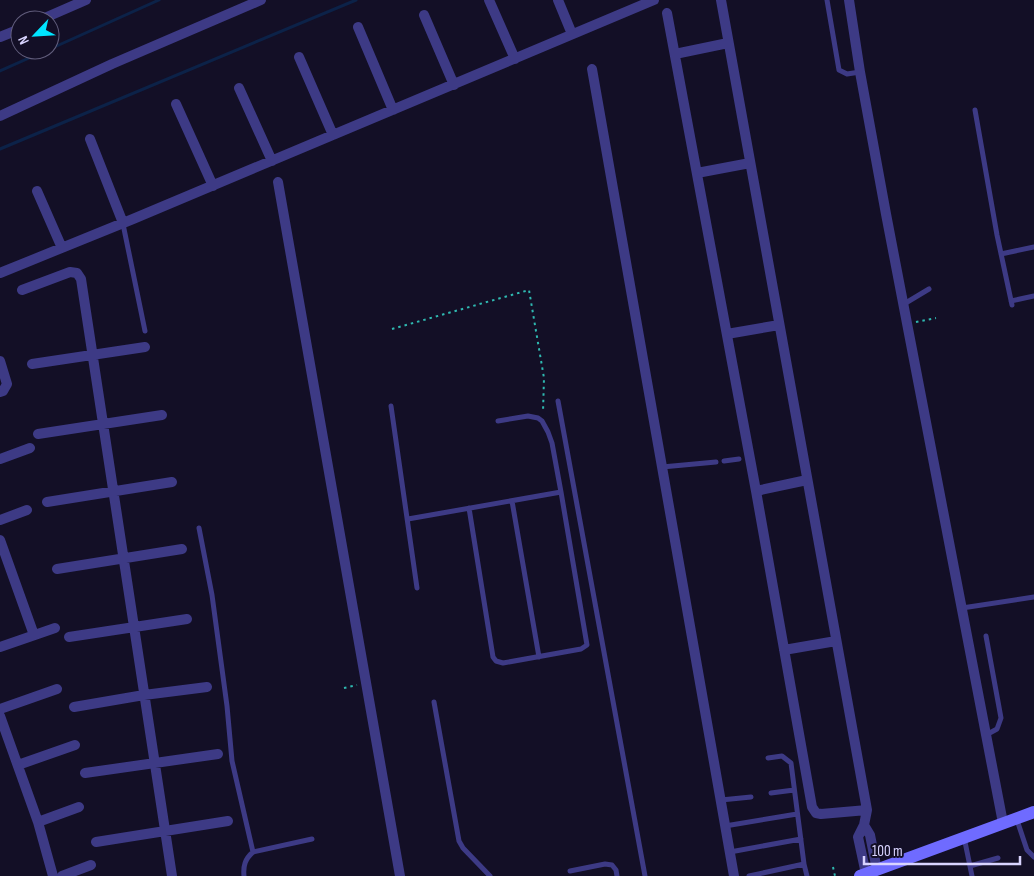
<svg xmlns="http://www.w3.org/2000/svg" width="1034" height="876" viewBox="0 0 1034 876" font-family="'Sofia Sans Condensed',sans-serif">
  <style>
    .lines { fill: none; stroke-linecap: round; stroke-linejoin: round }
    .stream { stroke: #0c2248; stroke-width: 3 }
    .path { stroke: #2fb8b0; stroke-width: 2; stroke-dasharray: 2.5 4; stroke-linecap: butt }
    .lane { stroke: #3d3a85; stroke-width: 5 }
    .street { stroke: #3d3a85; stroke-width: 10 }
    .secondary { stroke: #6f6bff; stroke-width: 12 }
  </style>
  <rect width="100%" height="100%" fill="#130f26"/>
  <g class="lines">
    <path class="stream" d="M50 49 159 0
      M0 71 47 50
      M0 149 356 0"/>
    <path class="path" d="M916 322 936 318
      M392 329 529 290 544 378 543 412
      M344 688 357 685
      M833 867 835 876"/>
    <path class="lane" d="M827 0 839 70 847 74 860 72
      M975 110 997 235 1012 305
      M123 224 145 331
      M1001 254 1034 247
      M1011 301 1034 296
      M904 304 929 289
      M558 401 645 876
      M391 406 417 588
      M724 461 739 459
      M662 467 716 462
      M512 501 539 657
      M469 508 493 657 496 661 503 663 581 649 587 645 561 492 552 443 548 432 542 421 538 418 528 416 498 421
      M408 519 561 492
      M199 528 212 595 227 706 232 761 253 852
      M962 608 1034 597
      M986 636 1001 718 997 729 986 735
      M434 702 459 841 463 848 490 876
      M771 793 794 790
      M721 800 751 797
      M1017 820 1027 850 1034 857
      M725 826 797 814
      M964 837 972 876
      M730 852 801 839
      M804 864 807 876
      M970 866 998 858
      M570 871 605 864 612 865 616 870 617 876
      M244 876C243 866 245 859 253 852L312 839
      M749 876 804 864 791 763 782 756 768 758"/>
    <path class="street" d="M489 0 515 59
      M558 0 572 34
      M721 0 867 810 864 825
      M849 0 860 72 886 214 1003 823
      M667 13 756 491 812 807 816 813 821 814 867 810
      M424 15 454 85
      M40 20 86 0
      M358 27 393 110
      M0 37 20 29
      M675 54 728 43
      M299 57 333 135
      M592 69 734 876
      M239 88 272 161
      M176 104 213 186
      M0 116 112 64 261 0
      M90 139 123 223
      M697 173 750 163
      M278 182 400 876
      M37 191 62 248
      M0 273 133 219 654 0
      M22 290 70 272 77 273 81 279 172 876
      M727 334 779 325
      M0 361 7 384 3 391 0 392
      M32 364 145 347
      M38 434 162 415
      M0 459 30 448
      M756 491 807 480
      M47 502 172 482
      M0 520 27 510
      M0 540 34 635
      M57 569 182 549
      M69 637 187 619
      M0 647 55 628
      M784 650 836 641
      M74 707 144 695 207 687
      M0 709 57 689
      M0 716 38 822 53 876
      M18 765 75 745
      M85 773 218 754
      M38 822 79 807
      M96 842 228 821
      M866 874 858 837 864 825 870 835 877 870
      M62 876 91 865"/>
    <path class="secondary" d="M860 876 1034 812"/>
  </g>
  <g transform="translate(35 35) rotate(245)"><circle r="24" fill="#130f26" stroke="#625e7d"/>
  <path d="M0-4L9 19L0 12L-9 19Z" fill="#00e5ff"/>
  <text y="-8" font-size="14" font-weight="bold" text-anchor="middle" fill="#d9d4ff">N</text>
  </g>
  <path d="M864 856v8h156v-8" fill="none" stroke="#d9d4ff" stroke-width="2.5"/>
  <text x="872" y="856" font-size="15" fill="#d9d4ff" stroke="#130f26" stroke-width="4" paint-order="stroke">100 m</text>
</svg>
